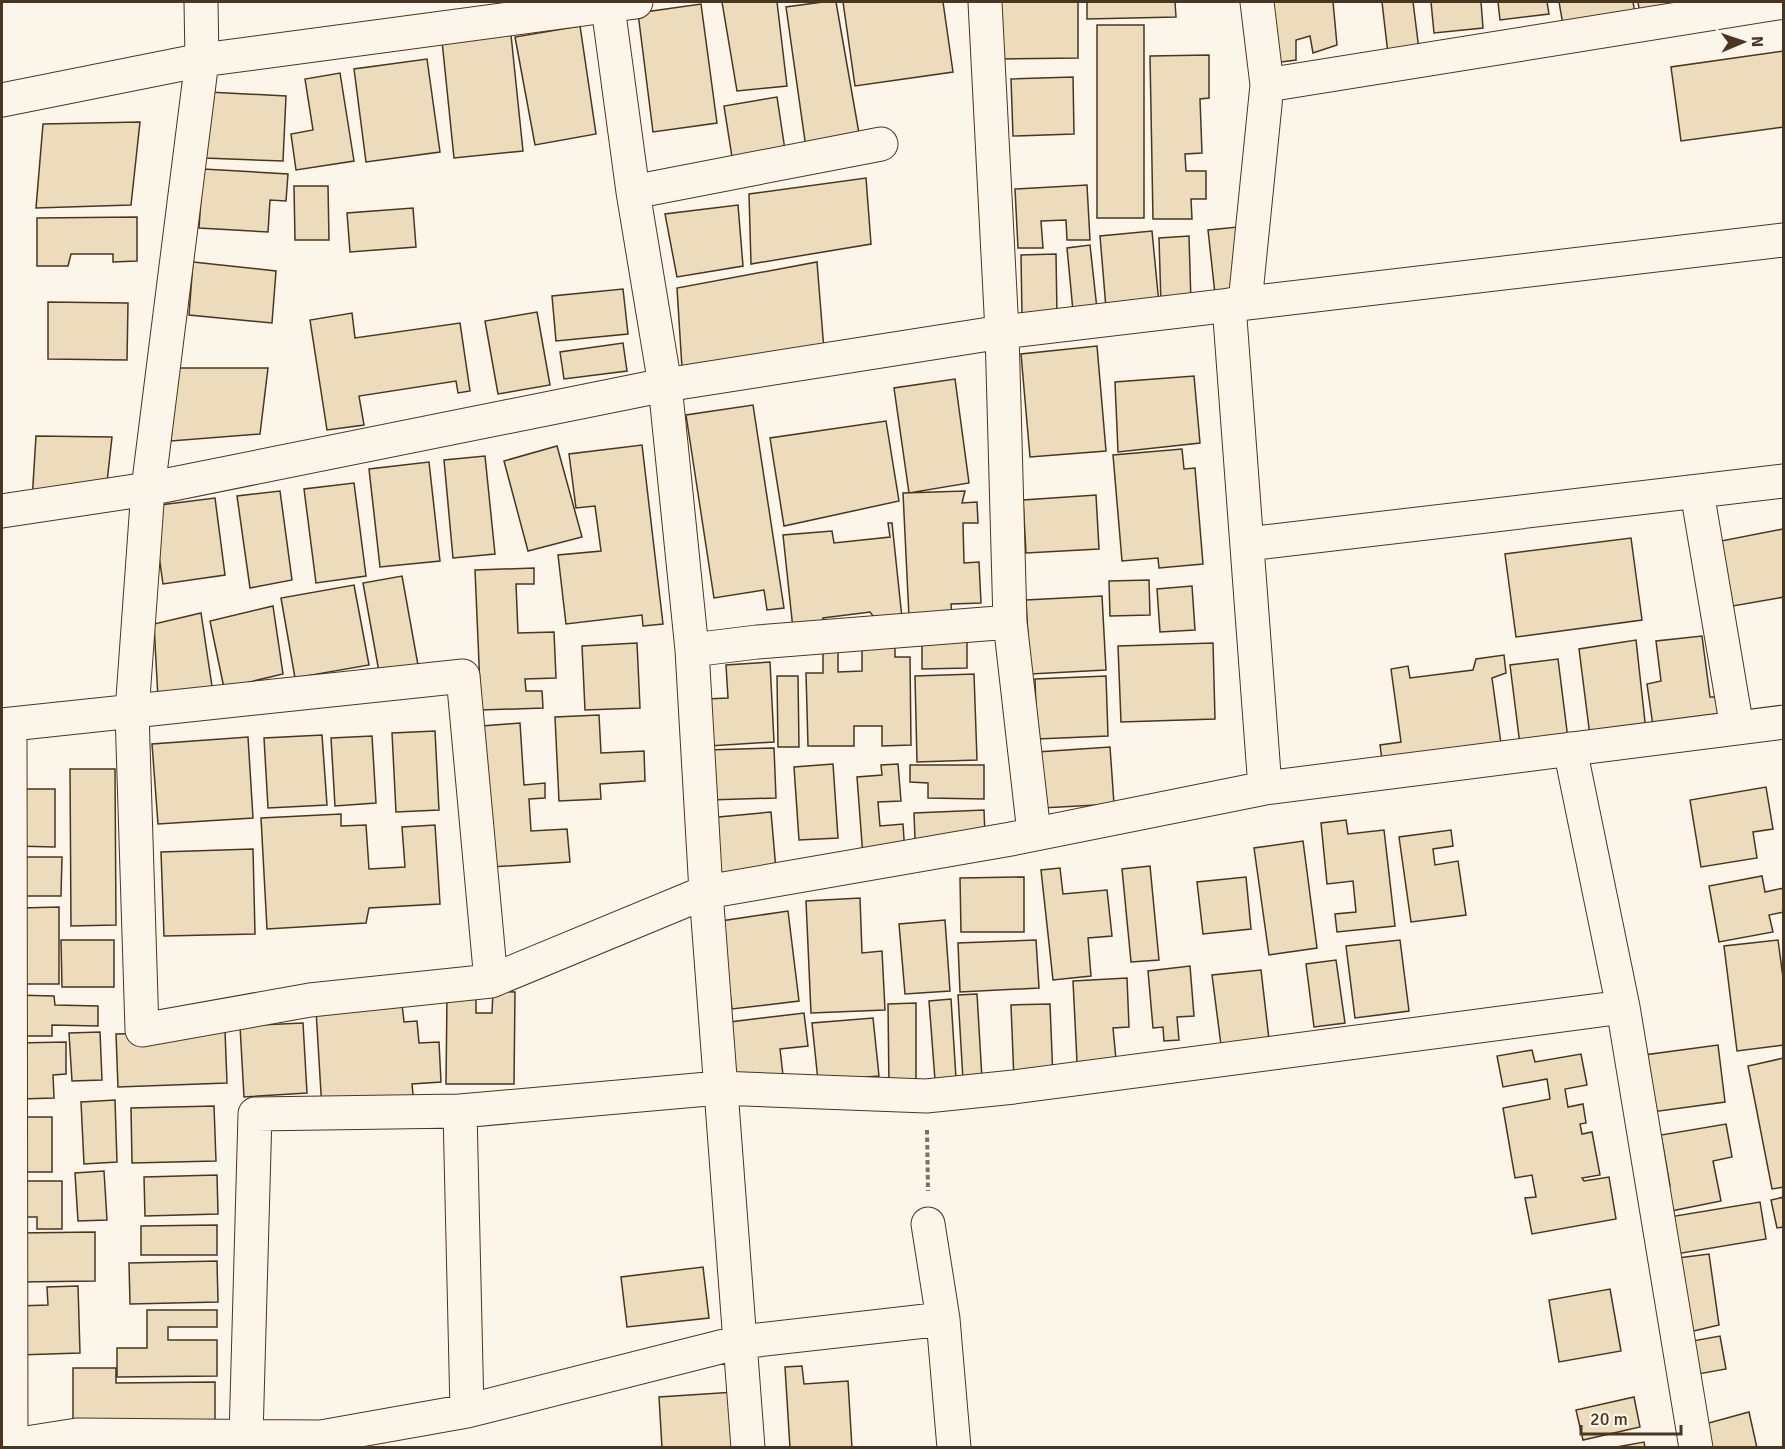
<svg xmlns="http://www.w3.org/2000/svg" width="1785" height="1449" viewBox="0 0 1785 1449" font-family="Signika,sans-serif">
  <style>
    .building { fill: #ecdcbc; stroke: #4a3520; stroke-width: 1.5 }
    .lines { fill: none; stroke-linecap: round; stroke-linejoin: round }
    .minor-casing { stroke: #4a3520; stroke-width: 35 }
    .path { stroke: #7f6f5c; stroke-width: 4; stroke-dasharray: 4.5 3; stroke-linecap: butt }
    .minor { stroke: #fbf6e9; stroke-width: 33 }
  </style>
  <rect width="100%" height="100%" fill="#fbf6e9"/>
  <path class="building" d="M722 2H777L787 86 737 91Z
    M823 2H836L860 139 806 148 786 7Z
    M843 2H943L953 72 855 86Z
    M1001 2H1078V58L1002 59Z
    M1087 2H1175L1176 17 1087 19Z
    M1268 2H1333L1337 45 1313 53 1310 36 1296 40V60L1274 63Z
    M1382 2H1413L1419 50 1388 54Z
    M1431 2H1481L1483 28 1434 33Z
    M1498 2H1547L1549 14 1500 20Z
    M1559 2H1633L1635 13 1563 25Z
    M1638 2H1702L1640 14Z
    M701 4 717 123 653 132 638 13Z
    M1097 25H1144V218H1097Z
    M580 26 596 134 535 145 515 37Z
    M511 35 523 151 454 158 442 41Z
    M1784 51V127L1681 141 1671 67Z
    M1209 55V98L1200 99 1202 153 1185 154 1186 171H1206V199H1191L1192 219H1153L1150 56Z
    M427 59 440 152 366 162 354 69Z
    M340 73 354 161 296 170 291 134 313 130 305 79Z
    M1073 77 1074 134 1013 136 1011 79Z
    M208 92 286 96 283 161 204 158Z
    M777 97 785 150 732 157 724 106Z
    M140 122 131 205 36 208 43 124Z
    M203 169 288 174 286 201 270 200 268 232 199 228Z
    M866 178 871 244 751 264 749 194Z
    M1087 185 1090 240H1067L1066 220 1041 221 1043 248H1018L1015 189Z
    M294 186H328L329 240H295Z
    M738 205 743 266 677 277 665 214Z
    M413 208 416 247 350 252 347 213Z
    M137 217V261L113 262V254H71L68 266H37V218Z
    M1238 227 1244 290 1215 294 1208 230Z
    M1152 231 1159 304 1106 308 1100 236Z
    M1189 236 1191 303 1161 305 1159 238Z
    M1090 245 1097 309 1073 311 1067 248Z
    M1056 254 1057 316 1022 317 1021 255Z
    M193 262 276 271 272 323 189 315Z
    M817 262 824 350 682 368 677 288Z
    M623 289 628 334 556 341 552 296Z
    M48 302 128 303 127 360 48 359Z
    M537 312 550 385 498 394 485 321Z
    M352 313 355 338 460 323 470 391 458 393 456 381 359 396 364 425 327 430 310 320Z
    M623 343 627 371 564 379 560 352Z
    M1097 346 1106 451 1030 457 1021 354Z
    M177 368H268L260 434 171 441Z
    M1194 376 1200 443 1118 452 1115 382Z
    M955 379 969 483 909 493 894 388Z
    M753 405 784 608 767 610 764 590 714 598 686 415Z
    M886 421 899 501 784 526 770 438Z
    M36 436 112 437 106 491 32 501Z
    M642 445 663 624 643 626 642 615 566 624 558 555 601 551 595 506 576 508 569 454Z
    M557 446 582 537 528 551 504 461Z
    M1182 449 1184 469 1195 468 1203 564 1159 568 1158 558 1122 561 1113 455Z
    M485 456 495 554 453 558 444 460Z
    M429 462 440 561 380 567 369 469Z
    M354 483 366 576 316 583 304 489Z
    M280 491 292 580 250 588 237 496Z
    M965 491 962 503 977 502 978 523H963L964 563 979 562 981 603 951 604 952 615 909 617 903 493Z
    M1096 495 1099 549 1026 553 1023 500Z
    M215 498 225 575 163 584 152 506Z
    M888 523H892L902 618 877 621 870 612 823 618 820 627 793 629 783 535 832 531 834 543 890 537Z
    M1783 529 1784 597 1733 606 1721 541Z
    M1631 538 1642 620 1516 637 1505 554Z
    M534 568V584H516L518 633 554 632 556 678 525 679 526 691H542L543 708 481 710 475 570Z
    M402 576 418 665 379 672 363 583Z
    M1149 580 1150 615 1110 616 1109 581Z
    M354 585 369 665 295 678 281 598Z
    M1192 586 1195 630 1160 632 1157 589Z
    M1102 596 1106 670 1030 674 1026 600Z
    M273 606 283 674 224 688 210 621Z
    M201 613 213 693 158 699 154 624Z
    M1702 636 1710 697H1719L1721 719 1653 726 1647 684 1661 681 1656 641Z
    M1636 640 1646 731 1590 736 1579 649Z
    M862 642H895V657H910L911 745 882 746V726H854V746H808L806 673H823V650H838V672L862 671Z
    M967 642V668L922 669V643Z
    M637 643 640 708 585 710 582 646Z
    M1213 643 1215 719 1121 722 1118 646Z
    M1504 655 1506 673 1492 678 1502 751 1383 767 1380 745 1401 742 1391 669 1408 666 1410 678 1473 670 1476 659Z
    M1558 659 1568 739 1520 745 1510 665Z
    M770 662 774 742 709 746 706 699 728 698 726 665Z
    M974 674 977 760 917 762 915 676Z
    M777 676H798L799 747H778Z
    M1106 676 1108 736 1037 739 1035 679Z
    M599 715 601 753 644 751 645 781 600 784 601 799 559 801 555 717Z
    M520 723 524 785 545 783V798L529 799 531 831 567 829 570 862 491 867 482 726Z
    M435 731 439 810 396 812 392 733Z
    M322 735 327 805 268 808 264 738Z
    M372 736 376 803 335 806 331 738Z
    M248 737 253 818 158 824 152 744Z
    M1110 747 1114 804 1042 808 1037 752Z
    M774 748 776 798 709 800 707 750Z
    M833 764 838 838 799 840 794 767Z
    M898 764 901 801 878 802 880 826 903 824 905 854 863 857 857 777 882 775 881 765Z
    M910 765H984V799L928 798V783L910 782Z
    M70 769H115L116 925 71 926Z
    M1766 787 1773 829 1753 832 1757 858 1701 867 1690 800Z
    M15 789H55V847L14 846Z
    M984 810 985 836 915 839 914 813Z
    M771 812 776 870 713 875 708 818Z
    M341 814V826L366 825 369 869 405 867 402 827 435 825 440 904 369 908 366 923 267 929 261 818Z
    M1346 820 1348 834 1384 830 1395 926 1337 932 1335 914 1356 912 1353 881 1327 884 1321 823Z
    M1451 830 1453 846 1433 849 1435 865 1458 861 1466 915 1411 922 1399 837Z
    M1303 841 1317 948 1269 955 1254 848Z
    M253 849 255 934 164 936 161 852Z
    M20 857H62L61 896H20Z
    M1150 866 1159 960 1131 962 1122 869Z
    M1060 868 1063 894 1107 890 1112 936 1088 938 1091 976 1053 980 1041 870Z
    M1762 876 1765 892 1784 888V912L1769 915 1773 932 1719 942 1709 886Z
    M1024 877V932H961L960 878Z
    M1246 877 1251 929 1203 934 1197 882Z
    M860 898 862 953 882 951 885 1010 811 1013 806 901Z
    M59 907V984H22L21 908Z
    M788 911 799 1001 732 1009 721 921Z
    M945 920 950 991 905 994 899 924Z
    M61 940H114V987H62Z
    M1036 940 1039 988 960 992 958 943Z
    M1400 940 1409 1011 1355 1018 1346 946Z
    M1778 940 1784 985V1045L1737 1051 1724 946Z
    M1336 960 1345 1023 1314 1027 1306 964Z
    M1190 966 1194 1016 1177 1017 1179 1040 1164 1041 1163 1027 1153 1028 1148 971Z
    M1261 970 1270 1048 1222 1053 1212 975Z
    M1127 978 1129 1027 1113 1028 1116 1059 1077 1062 1073 981Z
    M493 991 515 992 514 1084H446L447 996H476V1013H492Z
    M977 994 982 1079 963 1080 958 995Z
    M14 995 54 996 55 1005 98 1006V1026L52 1025V1036H13Z
    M951 999 956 1078 935 1080 929 1001Z
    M916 1003V1086H889L888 1004Z
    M402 1004 404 1022 417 1021 419 1043 439 1042 441 1082 412 1084 414 1104 322 1110 316 1010Z
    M1050 1004 1053 1079 1014 1081 1011 1005Z
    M804 1013 808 1046 780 1049 783 1075 737 1081 730 1022Z
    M873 1018 879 1076 818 1081 812 1023Z
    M303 1023 307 1093 244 1097 240 1026Z
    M225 1031 227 1083 118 1087 116 1034Z
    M100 1032 102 1080 72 1081 69 1033Z
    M66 1042V1074L53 1075 54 1098 19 1099 17 1043Z
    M1718 1045 1725 1102 1652 1112 1644 1055Z
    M1532 1050 1535 1062 1581 1054 1587 1085 1565 1089 1568 1107 1583 1104 1586 1123 1580 1124 1582 1134 1592 1132 1600 1175 1582 1178 1584 1181 1609 1177 1616 1219 1532 1234 1525 1198 1536 1197 1532 1175 1515 1178 1503 1108 1550 1099 1547 1079 1503 1087 1497 1056Z
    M1784 1058V1187L1772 1189 1748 1066Z
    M115 1100 117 1162 84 1164 81 1102Z
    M214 1106 216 1161 132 1163 131 1108Z
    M16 1117H52V1172H16Z
    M1726 1124 1732 1157 1713 1161 1721 1201 1666 1212 1662 1188 1670 1186 1661 1135Z
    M104 1171 107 1220 78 1221 75 1173Z
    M217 1175 218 1214 145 1216 144 1177Z
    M15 1181H62V1229H37V1217H15Z
    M1784 1197V1227L1777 1228 1771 1200Z
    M1760 1202 1766 1239 1670 1255 1663 1218Z
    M217 1225V1255H141V1226Z
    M95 1232V1281L20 1282 19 1233Z
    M1709 1254 1719 1325 1685 1333 1670 1259Z
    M217 1261 218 1302 130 1304 129 1263Z
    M703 1267 709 1318 627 1327 621 1277Z
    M78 1286 80 1353 18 1355 17 1306 48 1305 47 1287Z
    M1610 1289 1621 1351 1559 1362 1549 1300Z
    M147 1310H217V1327H168V1340H217V1376L117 1377V1348H147Z
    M1720 1336 1726 1369 1693 1375 1687 1342Z
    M802 1366 804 1384 848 1381 852 1448H790L785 1367Z
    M73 1368H116V1383L215 1382V1425L73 1427Z
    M735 1392 738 1448H662L659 1397Z
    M1634 1397 1640 1427 1583 1440 1576 1410Z
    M1749 1412 1757 1448H1712L1705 1424Z
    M1644 1442 1645 1448H1611Z"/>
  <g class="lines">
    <defs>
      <path id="minor" d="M201 2 202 60 148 489 132 712 142 1030 310 1000 491 981
        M985 2 1002 332 1784 240
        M1257 2 1267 85 1784 2
        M2 100 202 60 636 2
        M633 192 881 144
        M1245 303 1267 85
        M1229 305 1265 788
        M1697 492 1737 728
        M2 511 148 489 665 385 1002 332 1010 622 1034 833
        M1247 544 1784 481
        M692 650 757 642 1010 622
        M10 724 11 1448
        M2 725 463 676 491 981 706 892 692 650 665 385 633 192 608 7
        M1570 749 1623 1007 1696 1448
        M460 1111 719 1088 926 1096 1014 1087 1623 1007
        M928 1224 943 1319 954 1448
        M246 1437 255 1114 460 1111 467 1411
        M2 1447 77 1435 321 1437 467 1411 740 1342 943 1319
        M748 1448 706 892 1011 839 1265 788 1784 722"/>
    </defs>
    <use href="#minor" class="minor-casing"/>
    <path class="path" d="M927 1130 928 1191"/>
    <use href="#minor" class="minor"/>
  </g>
  <rect width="1785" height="1449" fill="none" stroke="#4a3520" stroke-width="6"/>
  <g transform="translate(1743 42) rotate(88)" stroke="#fbf6e9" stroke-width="4.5" paint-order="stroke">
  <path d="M0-4.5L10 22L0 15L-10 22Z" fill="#4a3520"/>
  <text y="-9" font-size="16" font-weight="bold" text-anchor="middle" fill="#4a3520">N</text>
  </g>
  <path d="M1581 1425v9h100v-9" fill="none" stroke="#4a3520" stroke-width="3"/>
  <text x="1590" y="1425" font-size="18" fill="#4a3520" stroke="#fbf6e9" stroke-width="4.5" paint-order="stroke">20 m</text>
</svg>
